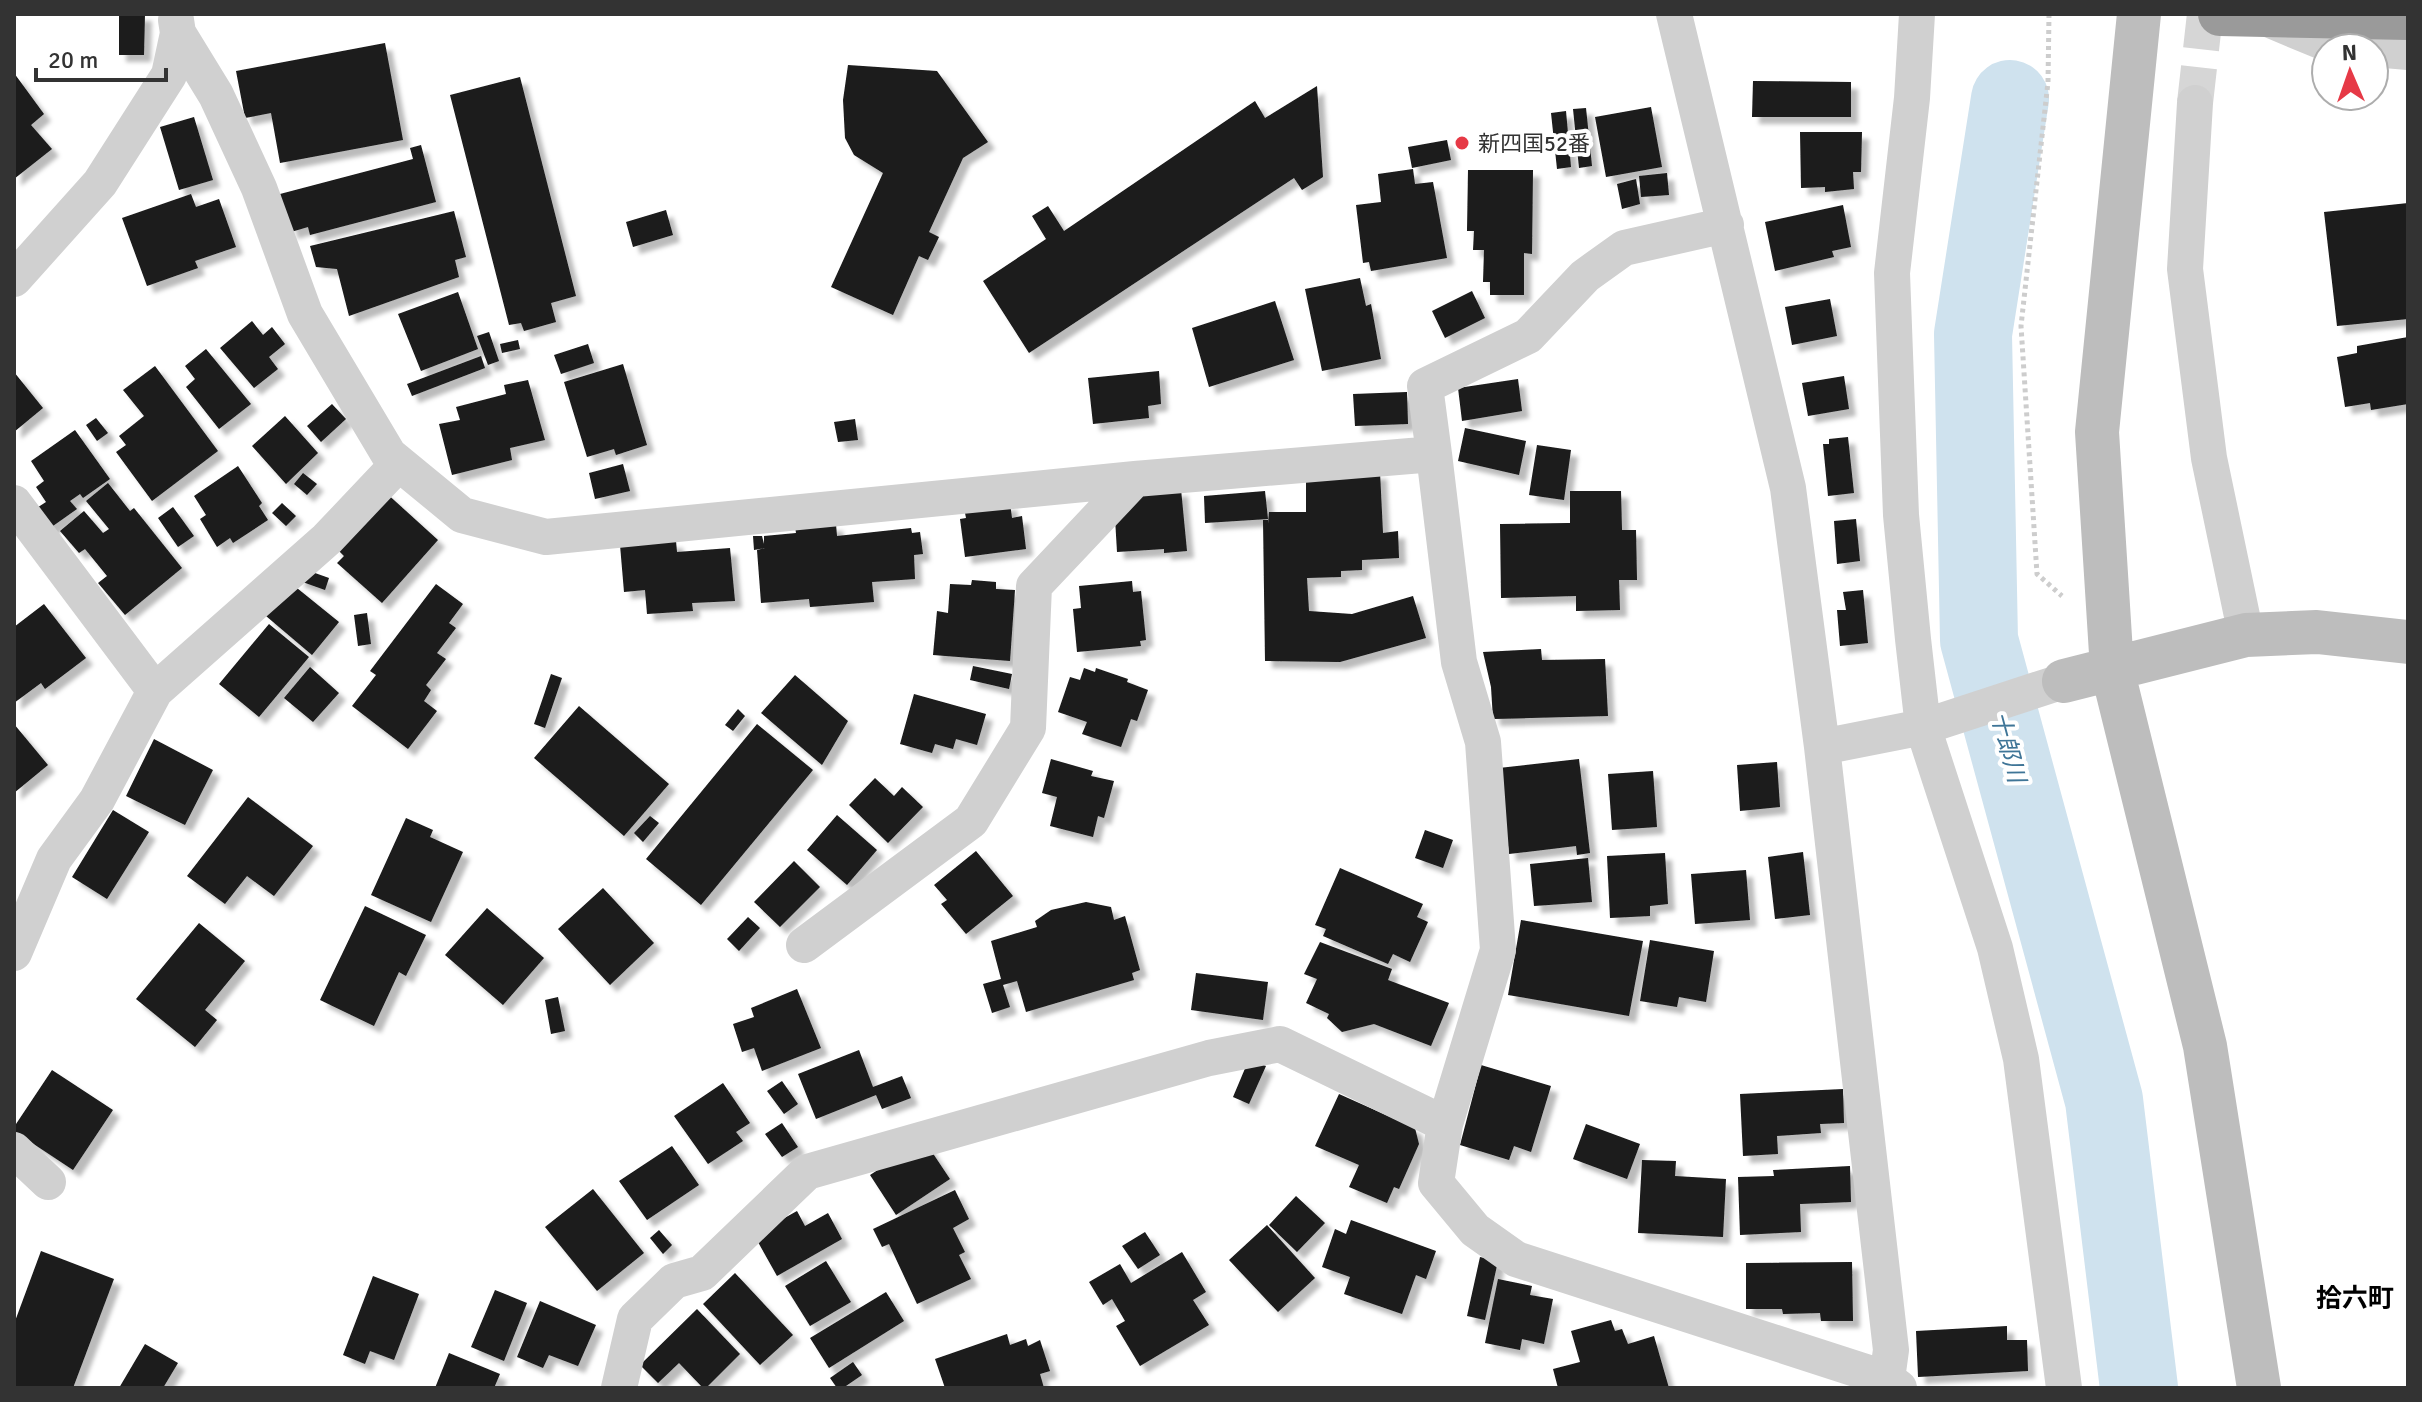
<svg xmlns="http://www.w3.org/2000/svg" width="2422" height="1402" viewBox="0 0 2422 1402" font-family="Signika,'Noto Sans JP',sans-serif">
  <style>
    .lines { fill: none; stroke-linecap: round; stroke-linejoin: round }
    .river { stroke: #cfe2ee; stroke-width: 78 }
    .building { fill: #1a1a1a; filter: url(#shadow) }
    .street-tunnel { stroke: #d6d6d6; stroke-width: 36; stroke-dasharray: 36 18; stroke-linecap: butt }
    .path { stroke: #cdcdcd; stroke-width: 5; stroke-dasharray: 4 4; stroke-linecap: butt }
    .street { stroke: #d0d0d0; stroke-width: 36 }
    .secondary { stroke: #bdbdbd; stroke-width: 44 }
    .highway-bridge { stroke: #9a9a9a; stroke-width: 44 }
    .poi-dot { fill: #e63946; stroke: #fff; stroke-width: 3 }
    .labels { text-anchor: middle; stroke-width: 8; stroke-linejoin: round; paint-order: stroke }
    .poi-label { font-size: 22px; fill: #333; stroke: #fff; text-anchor: start }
    .water-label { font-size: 24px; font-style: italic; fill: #3f7597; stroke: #fff }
    .quarter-label { font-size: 26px; font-weight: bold; fill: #000; stroke: #fff }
  </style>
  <defs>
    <filter id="shadow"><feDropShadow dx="7" dy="7" stdDeviation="2" flood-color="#0004"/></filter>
  </defs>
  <rect width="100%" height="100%" fill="#fff"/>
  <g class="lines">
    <path class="river" d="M2010 99 1973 334 1979 640 2104 1100 2139 1388"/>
  </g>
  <path class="building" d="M119 14H145L144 55H119Z
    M385 43 403 140 280 163 271 113 245 118 236 71Z
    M848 65 937 71 988 142 963 158 929 232 939 237 928 260 919 256 893 315 831 287 883 173 854 155 845 138 843 100Z
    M14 73 44 114 31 125 52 149 14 179Z
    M520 77 576 296 551 303 556 322 524 331 521 323 509 325 450 95Z
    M1753 81 1851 82V117H1752Z
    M1317 86 1323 177 1302 190 1294 178 1029 353 983 281 1046 239 1032 216 1048 206 1064 231 1255 101 1265 118Z
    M1651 107 1662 167 1606 177 1595 117Z
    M1586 108 1592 166 1579 168 1573 109Z
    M1566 111 1571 167 1557 169 1551 113Z
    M194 117 213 180 179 190 160 127Z
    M1800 132H1862L1861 172H1853L1854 189 1825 192V187L1801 188Z
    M1447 140 1451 160 1412 168 1408 147Z
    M421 145 436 202 310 235 308 227 291 232 280 194 413 159 410 148Z
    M1413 169 1415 184 1433 182 1447 258 1371 271 1369 262 1363 263 1356 205 1381 202 1378 174Z
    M1468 170H1533L1532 254 1524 253V295H1490V282H1483L1484 250H1473L1474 231H1467Z
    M1667 173 1669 195 1641 197 1639 176Z
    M1636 179 1640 204 1622 209 1617 184Z
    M191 194 196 207 219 199 236 247 195 261 198 268 147 286 122 218Z
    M2408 203V319L2337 326 2324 212Z
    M1843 205 1851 247 1832 251 1834 257 1775 271 1765 222Z
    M666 210 673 235 633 247 626 222Z
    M454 211 466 257 455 260 459 277 349 316 337 269 316 267 310 246Z
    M1360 278 1366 306 1371 304 1381 359 1322 371 1305 289Z
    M1472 291 1485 318 1445 338 1432 311Z
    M458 292 478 349 421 371 398 314Z
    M1830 299 1837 336 1792 345 1785 307Z
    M1275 301 1294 360 1209 387 1192 328Z
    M252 321 263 335 272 327 285 344 269 357 278 369 254 388 220 348Z
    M489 332 499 361 488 365 477 336Z
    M2408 337V404L2371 410 2370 403 2345 407 2337 357 2357 353V346Z
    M518 340 520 349 502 353 500 344Z
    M588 344 594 363 561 374 554 355Z
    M206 349 251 404 219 429 186 387 195 379 185 366Z
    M481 356 485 368 412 396 407 384Z
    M623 364 647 445 616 455 614 449 587 457 564 382Z
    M155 366 218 451 152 501 116 452 126 445 119 436 144 416 123 390Z
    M1159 371 1161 404 1148 406 1149 418 1093 424 1088 378Z
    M14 372 43 408 14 432Z
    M1844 376 1849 409 1808 416 1802 383Z
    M1518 379 1522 411 1462 421 1458 388Z
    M528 380 545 440 510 448 512 460 452 475 439 424 460 420 456 407 506 394 504 385Z
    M1407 392 1408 424 1355 426 1353 394Z
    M332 404 346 419 321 442 307 426Z
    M285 416 318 453 286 484 252 446Z
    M96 418 108 433 97 441 86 425Z
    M855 419 858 440 838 442 834 422Z
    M1465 428 1526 441 1519 475 1458 461Z
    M75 430 110 479 83 498 80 494 70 501 77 509 43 533 29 513 46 502 36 487 44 481 31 461Z
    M1848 437 1854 493 1828 496 1823 444H1829V439Z
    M1537 445 1571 450 1564 500 1529 495Z
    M623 464 630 491 595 499 589 473Z
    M238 466 262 503 259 506 268 520 233 543 230 538 217 547 200 519 206 515 194 496Z
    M1380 472 1383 533 1398 531 1399 558 1362 560V570L1341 571V577L1307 578 1309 611 1352 614 1413 596 1426 638 1340 662 1265 661 1263 520H1268V524L1269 512H1306V475Z
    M303 473 317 484 307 495 294 484Z
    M108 483 130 511 134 508 182 568 125 615 98 583 107 576 85 549 79 553 60 531 84 511 103 533 109 529 86 501Z
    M1181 489 1187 551 1164 553V549L1117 552 1115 518 1122 498Z
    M384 491 438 540 382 603 337 563 344 556 334 546Z
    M1265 491 1268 519 1205 523 1204 496Z
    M1570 491H1621L1622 530H1636L1637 580H1619L1620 610 1576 611V596L1501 598 1500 524 1570 523Z
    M282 503 296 516 286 526 272 513Z
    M1010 503 1012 518 1022 516 1026 549 965 557 960 519 966 518 964 508Z
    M173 507 194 536 178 547 158 518Z
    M1856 519 1860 561 1837 564 1834 521Z
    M836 524 837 536 911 528 912 533 920 532 923 554 914 555 915 579 872 582 874 602 810 607 809 599 761 603 757 550 765 548 754 550 753 536H762L764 544V536L796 533 795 527Z
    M676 541 677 552 730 548 735 601 692 603 693 611 647 614 645 590 624 592 620 545Z
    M301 568 329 578 325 590 297 580Z
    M972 580 996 582V589L1015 590 1010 661 933 655 937 611 948 613 950 584 971 585Z
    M1132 581 1133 592 1141 591 1146 640 1140 641 1141 646 1077 652 1073 609 1081 608 1079 586Z
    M292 584 339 622 312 655 266 616Z
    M436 584 463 604 449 623 456 628 437 653 446 659 426 685 431 690 424 701 437 711 408 749 352 706 376 675 370 671Z
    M1863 590 1868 643 1840 646 1837 610H1846L1843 592Z
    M44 604 86 658 45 689 41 683 14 703V627Z
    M367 613 371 644 358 646 354 615Z
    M269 624 309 657 259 717 219 684Z
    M1541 649 1542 660 1605 659 1608 716 1493 719 1491 687 1483 652Z
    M973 666 1012 674 1009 689 970 680Z
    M310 667 339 693 313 722 284 698Z
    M1084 668 1095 672 1096 668 1128 679 1127 682 1148 690 1137 721 1131 719 1121 747 1082 734 1087 722 1058 712 1070 677 1080 680Z
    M551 674 562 678 545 728 534 724Z
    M795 675 848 721 822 765 761 713Z
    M914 694 986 714 977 745 956 739 953 749 935 744 932 753 900 744Z
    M579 706 669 784 624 836 534 758Z
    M738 709 745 716 733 731 725 725Z
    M14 724 48 765 14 793Z
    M757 724 813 770 701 905 646 859Z
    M154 739 213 770 185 825 126 796Z
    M1051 759 1093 771 1091 776 1114 781 1104 818 1098 816 1093 837 1050 826 1057 797 1042 793Z
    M1579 759 1590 853 1577 855 1576 846 1509 854 1499 768Z
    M1777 762 1780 807 1740 811 1737 765Z
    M1653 771 1657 827 1612 830 1608 774Z
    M875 778 894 796 902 787 923 807 888 843 849 805Z
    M248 797 313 846 274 896 247 876 225 904 187 876Z
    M113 810 149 832 107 899 72 877Z
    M837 815 877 850 847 885 807 850Z
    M650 816 659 823 643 842 634 833Z
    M406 818 433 830 430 837 463 852 431 922 371 895Z
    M1425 830 1453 840 1443 868 1415 858Z
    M976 851 1013 896 966 934 941 904 947 900 934 885Z
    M1803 852 1810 915 1775 919 1768 857Z
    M1665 853 1668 904 1650 906V916L1610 918 1607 856Z
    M1588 858 1592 902 1534 906 1530 864Z
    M794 861 820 887 780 927 754 902Z
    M1340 868 1423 904 1417 917 1428 922 1410 962 1393 954 1388 964 1323 936 1326 929 1315 925Z
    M1746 870 1750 920 1695 924 1691 874Z
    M603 888 654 943 610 985 558 929Z
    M1086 902 1111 907 1114 920 1125 916 1140 970 1132 973 1134 980 1026 1012 1017 981 1003 985 1010 1007 992 1013 983 984 1001 979 991 941 1037 927 1035 921 1051 910Z
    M365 906 426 935 406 976 399 972 374 1026 320 1000Z
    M487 908 544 958 503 1005 445 955Z
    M748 917 760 928 739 951 727 939Z
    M1521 920 1643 941 1629 1016 1508 995Z
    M199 923 245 961 205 1010 217 1020 195 1047 136 999Z
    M1650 940 1714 951 1706 1002 1679 997 1677 1007 1640 1001Z
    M1320 942 1392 969 1388 980 1449 1003 1431 1046 1374 1024 1342 1032 1327 1018 1329 1014 1306 1003 1317 979 1304 974Z
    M1196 973 1268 982 1263 1020 1191 1010Z
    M797 989 821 1048 762 1071 754 1048 742 1052 733 1024 754 1017 751 1008Z
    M558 997 565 1031 551 1034 545 1000Z
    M859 1050 873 1087 902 1076 911 1098 882 1109 876 1095 816 1119 798 1074Z
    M1249 1059 1266 1066 1249 1104 1233 1097Z
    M1481 1065 1551 1086 1531 1152 1514 1146 1509 1160 1460 1145Z
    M52 1070 113 1110 73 1170 14 1131V1127Z
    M782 1081 798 1104 784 1114 767 1091Z
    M723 1083 750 1123 736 1132 743 1141 708 1164 674 1116Z
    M1843 1089 1844 1123 1820 1124 1821 1133 1777 1136 1778 1154 1743 1156 1740 1094Z
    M1339 1094 1415 1128 1419 1144 1399 1189 1394 1187 1387 1203 1349 1187 1359 1165 1315 1146Z
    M782 1123 798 1147 782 1157 765 1134Z
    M1586 1124 1640 1144 1627 1179 1573 1159Z
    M924 1140 950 1179 896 1215 870 1175Z
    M672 1146 699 1185 647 1220 619 1181Z
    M1642 1160 1676 1161 1675 1176 1726 1179 1723 1237 1638 1233Z
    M1850 1166 1851 1202 1800 1204 1801 1232 1740 1235 1738 1177 1774 1176 1773 1170Z
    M593 1189 644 1253 597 1291 545 1227Z
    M955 1190 969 1219 953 1228 965 1252 959 1255 971 1279 917 1304 889 1244 882 1247 873 1229Z
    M1296 1196 1325 1223 1297 1252 1269 1225Z
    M797 1211 805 1226 828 1213 842 1239 777 1276 754 1235Z
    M1351 1220 1436 1251 1426 1279 1416 1275 1402 1314 1344 1294 1350 1277 1322 1267 1335 1229 1346 1234Z
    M1267 1225 1315 1278 1278 1312 1229 1260Z
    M659 1230 672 1245 663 1254 650 1238Z
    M1145 1232 1160 1255 1138 1269 1122 1246Z
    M41 1251 114 1279 73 1388H14V1324Z
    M1182 1252 1206 1292 1193 1300 1209 1325 1140 1366 1116 1326 1125 1321 1112 1299 1103 1305 1089 1282 1120 1264 1131 1283Z
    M1480 1257 1498 1261 1485 1320 1467 1316Z
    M826 1261 851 1302 810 1326 785 1286Z
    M1852 1262 1853 1321H1821L1820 1313 1783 1314 1782 1309H1746V1263Z
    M735 1273 793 1335 760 1365 703 1304Z
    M373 1276 419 1294 394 1360 370 1351 365 1364 343 1355Z
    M1498 1279 1532 1286 1530 1295 1553 1299 1544 1344 1522 1339 1520 1350 1485 1343Z
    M495 1290 527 1303 504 1361 471 1347Z
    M886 1292 904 1321 829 1368 810 1338Z
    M540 1301 596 1325 578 1366 549 1355 543 1368 517 1357Z
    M697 1309 740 1354 706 1388H703L679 1363 658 1383 640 1365Z
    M1611 1320 1615 1331 1622 1329 1628 1344 1654 1336 1669 1388H1558L1553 1369 1580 1362 1571 1331Z
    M2007 1326V1340H2027L2028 1371 1918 1377 1916 1331Z
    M1007 1334 1010 1345 1026 1339 1028 1346 1040 1340 1050 1371 1040 1374 1044 1388H945L935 1359Z
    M145 1344 178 1363 163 1388H119Z
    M449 1353 500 1374 494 1388H435Z
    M853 1362 862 1375 843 1388H837L830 1378Z"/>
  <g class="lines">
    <path class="street-tunnel" d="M2195 103 2205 14"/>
    <path class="path" d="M2049 14 2048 82 2021 326 2037 574 2062 596"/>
    <path class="street" d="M1674 14 1788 488 1822 747 1891 1350 1887 1379
      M1917 14 1912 98 1892 273 1901 515 1913 639 1923 727 1995 948 2021 1059 2064 1388
      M2270 20 2335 47 2355 48
      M178 33 216 95 259 188 305 314 389 455 462 515 546 537 1135 479 1434 454 1459 662 1483 742 1498 950 1445 1124
      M2374 49 2408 52
      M2195 103 2185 269 2209 458 2246 635
      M14 279 100 183 169 75 178 33 176 20
      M1434 454 1425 386 1528 336 1585 276 1624 248 1726 225
      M14 503 155 691
      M1822 747 1923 727 2064 681
      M804 945 971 821 1028 728 1034 586 1135 479
      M14 953 54 859 97 800 155 691 327 539 399 463
      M14 1150 48 1182
      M619 1388 635 1319 674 1281 702 1273 807 1172 1209 1058 1280 1044 1445 1124 1436 1183 1475 1230 1516 1259 1887 1379 1899 1388"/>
    <path class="secondary" d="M2139 14 2097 432 2112 669 2205 1046 2259 1388
      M2064 681 2246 635 2317 632 2408 642"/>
    <path class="highway-bridge" d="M2220 14 2408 18"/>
  </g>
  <circle class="poi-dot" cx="1462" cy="143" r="8"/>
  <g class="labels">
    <g class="poi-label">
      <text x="1478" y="151">新四国52番</text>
    </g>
    <g class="water-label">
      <text transform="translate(2008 747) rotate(75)" y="8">十郎川</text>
    </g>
    <g class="quarter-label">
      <text x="2355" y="1307">拾六町</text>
    </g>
  </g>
  <rect width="2422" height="1402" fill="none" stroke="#333333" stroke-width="32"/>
  <g transform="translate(2350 72) rotate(358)"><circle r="38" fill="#ffffff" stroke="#adadad" stroke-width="2"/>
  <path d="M0-6L14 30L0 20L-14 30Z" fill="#e63946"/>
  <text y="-12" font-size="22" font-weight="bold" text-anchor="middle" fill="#333333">N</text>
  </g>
  <path d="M36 68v12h130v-12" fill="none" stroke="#333333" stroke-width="4"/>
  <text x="48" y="68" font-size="24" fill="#333333" stroke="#ffffff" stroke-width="6" paint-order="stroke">20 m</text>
</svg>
